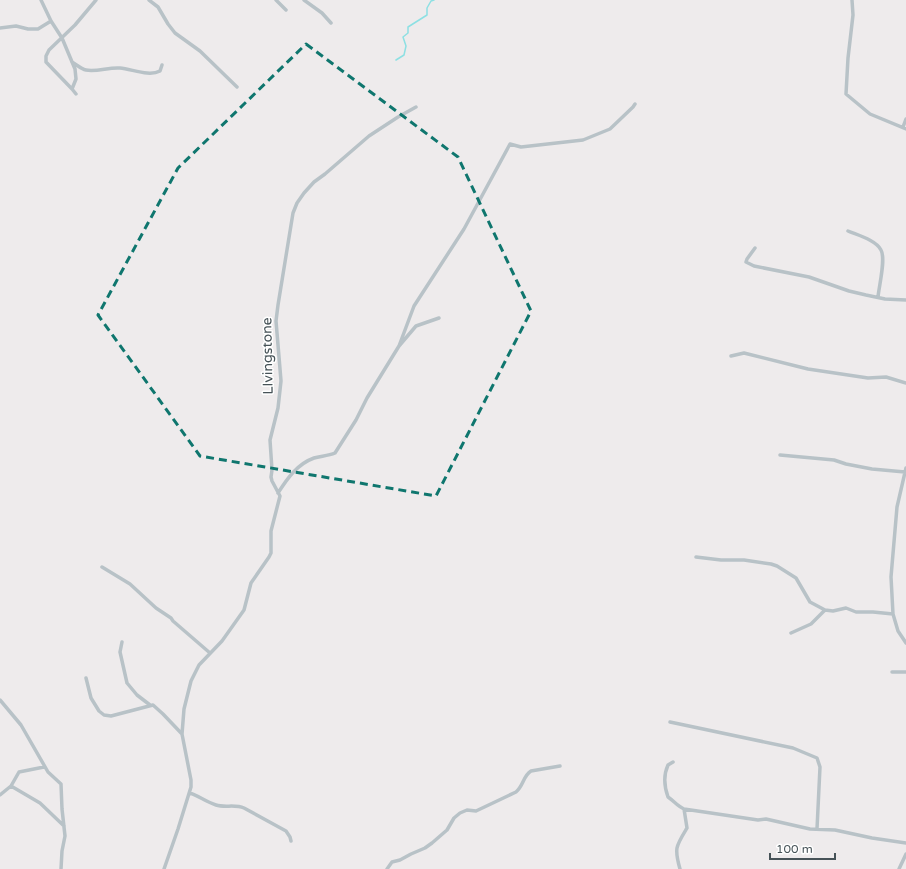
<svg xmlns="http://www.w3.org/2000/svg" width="906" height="869" viewBox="0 0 906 869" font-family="'Varela Round',sans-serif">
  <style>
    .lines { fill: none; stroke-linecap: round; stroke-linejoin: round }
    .stream { stroke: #8de0e3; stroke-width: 1.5 }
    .minor { stroke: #b8c2c7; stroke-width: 3.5 }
    .marked { fill: none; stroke: #0f766e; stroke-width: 3; stroke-dasharray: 8 5; stroke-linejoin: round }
    .labels { text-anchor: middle; stroke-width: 3; stroke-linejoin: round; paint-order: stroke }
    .street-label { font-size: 14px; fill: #465257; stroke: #fff }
  </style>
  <rect width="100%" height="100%" fill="#eeebec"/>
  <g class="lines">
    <path class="stream" d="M396 60 404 55 406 46 403 37 408 33V27L427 15V8L431 1 434 0"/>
    <path class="minor" d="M41 0 51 21 62 38 75 69 76 79 72 89 76 94
      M149 0 158 7 168 24 175 33 200 51 237 87
      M276 0 286 10
      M304 0 322 13 331 23
      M852 0 853 15 848 58 846 94 870 114 906 129
      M0 28 16 26 28 29H38L51 21
      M72 62C77 65 81 69 86 70 97 72 109 67 120 68 132 69 149 77 160 71L162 65
      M72 89 46 62V56L49 50 75 25 96 0
      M903 127 906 119
      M848 231C857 235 876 240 881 250 886 259 879 286 878 297
      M755 248 747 259 746 262 754 266 809 277 849 291 866 295 885 299 906 300
      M399 346 414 306 464 229 510 144 521 147 583 140 610 129 633 107 635 104
      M731 356 744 353 808 369 868 378 886 377 906 383
      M780 455 834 460 846 464 872 469 905 472
      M906 468 897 507 891 577 893 614 898 631 906 643
      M278 493C287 479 297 464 314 458 320 456 328 456 335 453L356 420 367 398 399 346 416 326 439 318
      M696 557 721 560H744L771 564 777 566 796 578 810 602 825 610 833 611 846 608 856 612H873L893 614
      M102 567 130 584 156 608 171 618 173 621 210 653
      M791 633 811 624 825 610
      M122 642 120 652 127 683 137 695 150 705
      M892 672H906
      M86 678 91 698 99 711 104 715 111 716 153 705 163 714 182 734
      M0 700 21 725 48 772 61 784 62 809 65 836 62 851 61 869
      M670 722 793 748 817 758 820 767 817 829
      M673 762 668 765C663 776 664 786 668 797 674 801 677 806 684 809L687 828C676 846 674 848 680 869
      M11 786 40 803 64 826
      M190 793C199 796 206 802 216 805 225 808 235 804 244 808L286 831 290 837 291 841
      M0 795 11 786 19 772 44 767
      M684 809 758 820 766 819 810 829 835 830 872 838 906 843
      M164 869 178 829 191 787V780L182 734 184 709 191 681 199 665 222 641 244 610 251 583 269 557 271 553V531L280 496 272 481 271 477 272 470 270 440 278 408 281 381 276 321 278 305 293 213 297 203 304 193 314 182 325 174 369 136 398 117 416 107
      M387 869 392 862 400 860 411 854 425 848 432 843 447 830 454 818 460 813 467 810 476 811 516 792C524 785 523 776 531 771L560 766
      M899 869 906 854"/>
  </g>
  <path class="marked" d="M306 44 458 157 531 311 436 496 200 456 98 315 178 168Z"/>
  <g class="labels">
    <g class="street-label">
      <text transform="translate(267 356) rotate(-91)" y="5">LIvingstone</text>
    </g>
  </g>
  <path d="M770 853v6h65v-6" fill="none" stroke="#465257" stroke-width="2"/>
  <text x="776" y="853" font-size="12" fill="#465257" stroke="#ffffff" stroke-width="3" paint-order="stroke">100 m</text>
</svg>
